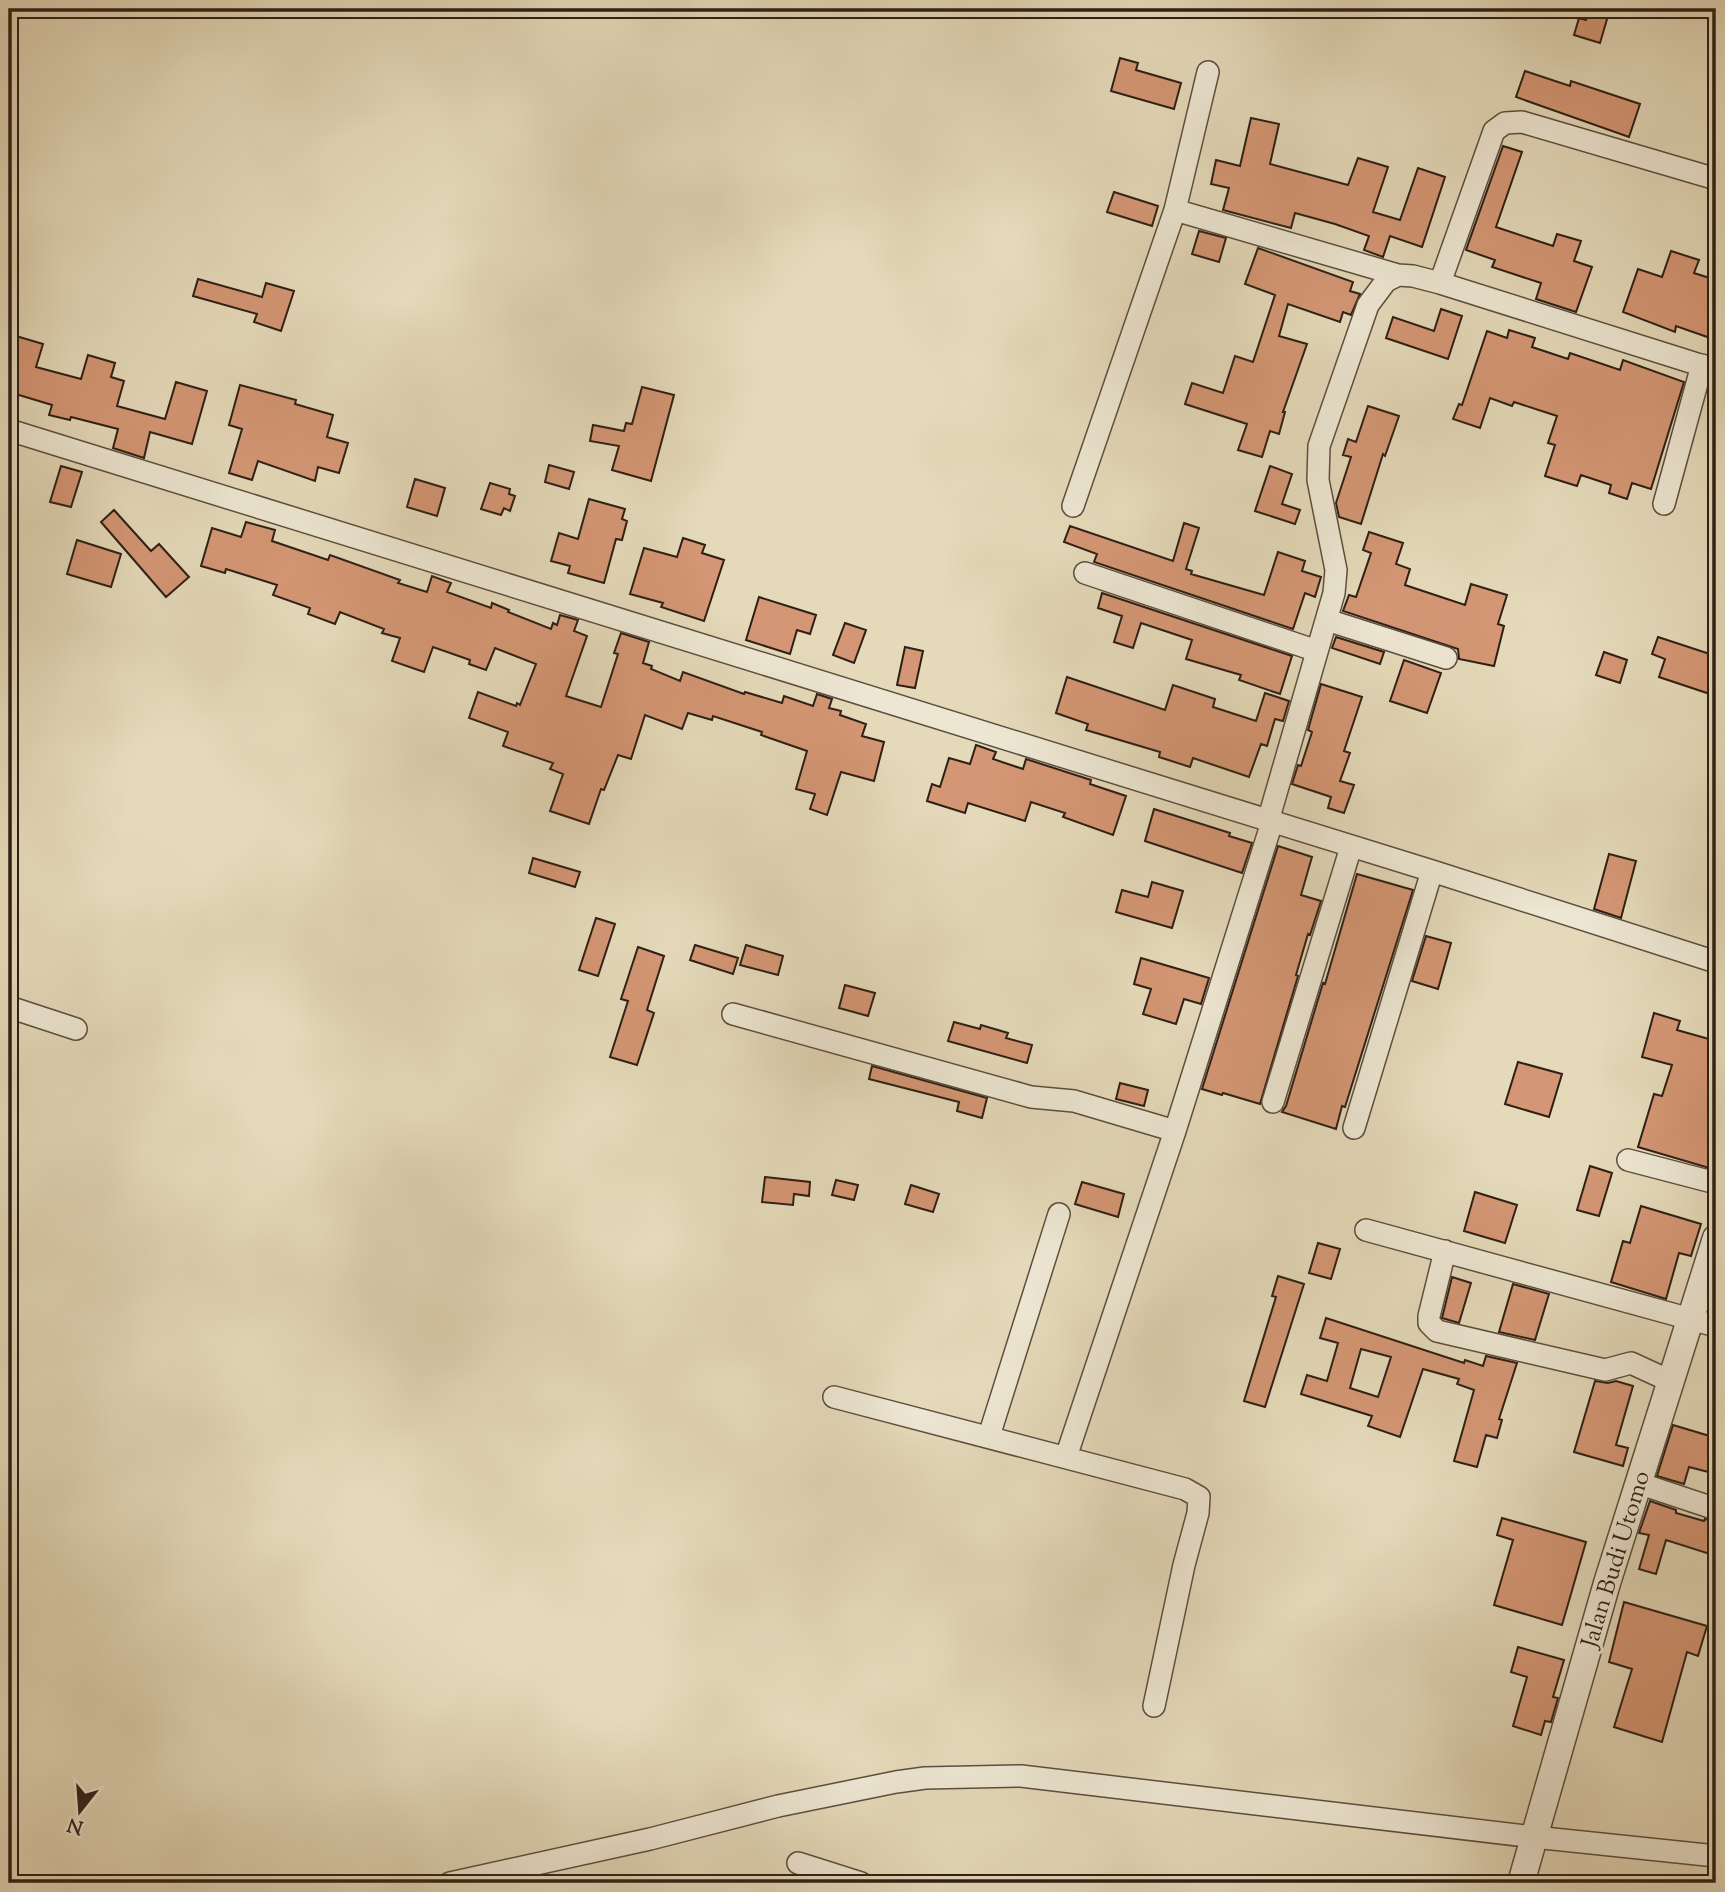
<svg xmlns="http://www.w3.org/2000/svg" width="1725" height="1892" viewBox="0 0 1725 1892" font-family="'Sorts Mill Goudy',serif">
  <style>
    .building { fill: #d49674; stroke: #2e1f15; stroke-width: 2; fill-rule: evenodd }
    .lines { fill: none; stroke-linecap: round; stroke-linejoin: round }
    .minor-casing { stroke: #5c4e3e; stroke-width: 24 }
    .tertiary-casing { stroke: #5c4e3e; stroke-width: 29 }
    .minor { stroke: #ede6d2; stroke-width: 21 }
    .tertiary { stroke: #ede6d2; stroke-width: 26 }
    .labels { text-anchor: middle; stroke-width: 6; stroke-linejoin: round; paint-order: stroke }
    .street-label { font-size: 24px; fill: #2e1f15; stroke: #ede6d2 }
  </style>
  <rect width="100%" height="100%" fill="#e4d9b9"/>
  <filter id="stains"><feTurbulence type="fractalNoise" baseFrequency=".00286" numOctaves="4"/><feColorMatrix values="0 0 0 0 .2 0 0 0 0 .09 0 0 0 0 .02 0 0 0 .5 -.17"/></filter>
  <radialGradient id="worn" r=".72"><stop offset=".6" stop-color="#630" stop-opacity="0"/><stop offset="1" stop-color="#630" stop-opacity=".3"/></radialGradient>
  <path class="building" d="M1590 9H1610L1600 43 1574 35 1579 18 1586 20Z
    M1120 58 1138 63 1136 70 1181 83 1174 109 1111 91Z
    M1525 71 1570 86 1571 81 1640 104 1629 137 1516 97Z
    M1251 118 1279 124 1270 164 1348 185 1358 158 1388 167 1373 212 1400 220 1418 168 1445 177 1422 247 1390 236 1383 257 1364 250 1369 236 1335 224 1295 213 1291 228 1223 210 1229 188 1211 184 1216 160 1240 166Z
    M1503 146 1522 152 1496 227 1553 246 1557 234 1581 241 1574 261 1592 267 1576 312 1536 299 1541 283 1492 267 1495 260 1466 250Z
    M1114 192 1158 206 1152 226 1107 212Z
    M1199 231 1226 238 1219 262 1192 254Z
    M1258 248 1353 282 1350 291 1360 294 1351 315 1343 312 1340 322 1288 304 1279 336 1307 344 1283 412H1285L1279 434 1270 431 1262 457 1238 450 1247 424 1185 404 1192 383 1223 393 1235 356 1253 362 1275 295 1245 284Z
    M1671 251 1699 260 1694 273 1716 280V340L1676 326 1675 332 1623 312 1638 269 1662 277Z
    M198 279 262 297 266 283 294 291 281 331 254 322 257 314 193 296Z
    M1441 309 1462 316 1448 359 1386 338 1393 317 1434 331Z
    M1509 330 1535 338 1532 347 1568 359 1570 353 1620 370 1623 360 1684 382 1651 489 1632 483 1627 499 1609 493 1611 485 1581 475 1577 486 1545 476 1555 445 1548 443 1557 416 1514 402 1512 406 1490 398 1480 428 1453 419 1459 404 1462 405 1487 331 1507 338Z
    M16 336 43 344 36 367 81 379 88 355 115 363 111 377 124 381 117 406 165 419 176 382 207 391 192 444 150 432 144 458 113 448 118 429 71 417 70 420 49 415 52 405 9 392V360Z
    M240 385 296 400 295 404 333 415 327 437 348 443 339 473 318 467 315 481 258 461 252 480 229 473 242 429 229 425Z
    M642 387 674 395 651 481 612 470 619 446 590 441 593 425 624 431 626 423 632 424Z
    M1368 406 1399 416 1385 456 1383 454 1361 524 1339 517 1336 503 1351 457 1343 455 1348 439 1356 442Z
    M549 465 574 472 569 489 545 482Z
    M61 466 82 472 71 507 50 502Z
    M1270 466 1292 474 1282 504 1300 510 1295 524 1255 511Z
    M415 479 445 488 437 516 407 507Z
    M490 483 510 489 509 494 515 496 510 511 504 508 501 515 481 509Z
    M589 499 625 509 622 519 627 521 622 540 616 539 604 583 568 573 570 566 551 561 559 533 578 539Z
    M114 510 151 551 159 544 189 577 166 597 101 522Z
    M246 522 275 530 272 541 328 560 330 555 400 580 398 583 427 592 432 576 451 583 447 592 491 608 492 603 509 610 508 612 551 629 553 623 557 625 560 615 578 620 574 631 587 636 566 696 601 707 618 654 614 653 621 633 649 642 643 663 652 666 651 669 680 681 683 672 744 694 745 692 782 703 784 696 813 706 817 694 832 699 829 708 841 711 840 715 866 724 862 736 884 742 874 781 841 772 827 815 810 809 815 794 796 789 807 751 761 735 762 732 713 716 712 720 688 713 682 729 645 715 631 759 618 755 604 790 601 789 589 824 550 811 563 774 550 769 553 763 503 746 508 732 469 718 478 692 516 706 517 703 520 705 536 664 495 648 486 670 469 664 470 660 433 647 424 672 392 661 400 638 382 633 384 629 340 612 335 624 308 614 310 608 273 595 277 585 226 569 225 573 201 566 212 528 241 537Z
    M1184 523 1199 528 1186 569 1192 571 1191 574 1264 595 1278 552 1305 561 1302 571 1321 577 1315 597 1305 593 1293 629 1094 562 1097 554 1064 542 1070 526 1173 561Z
    M1369 532 1403 543 1396 564 1410 569 1405 585 1465 605 1471 584 1507 595 1498 624 1504 626 1494 666 1459 659 1458 649 1343 611 1349 595 1356 597 1371 553 1363 550Z
    M683 538 705 545 702 553 724 560 704 621 661 607 663 603 630 594 644 548 677 557Z
    M77 540 121 554 111 587 67 574Z
    M1102 593 1292 656 1280 694 1239 680 1241 675 1186 659 1192 640 1141 623 1133 648 1114 642 1122 616 1098 608Z
    M759 597 816 615 810 634 797 630 790 654 746 640Z
    M845 623 866 630 854 663 833 655Z
    M1336 637 1384 652 1380 664 1332 648Z
    M1658 637 1716 656V696L1659 677 1665 659 1652 654Z
    M905 647 923 651 915 688 897 685Z
    M1604 652 1627 660 1620 683 1596 675Z
    M1404 660 1441 673 1427 713 1390 701Z
    M1067 677 1165 710 1173 685 1215 699 1213 707 1256 721 1265 693 1289 701 1283 721 1275 719 1267 746 1261 744 1249 777 1193 758 1190 767 1159 757 1160 752 1086 730 1088 724 1056 713Z
    M1321 684 1362 697 1344 751 1350 753 1340 781 1354 785 1344 813 1328 808 1331 797 1292 784 1298 765 1301 766 1312 732 1308 730Z
    M976 745 996 752 993 759 1023 769 1026 759 1091 780 1090 784 1126 796 1113 835 1063 817 1065 813 1031 802 1025 821 968 803 965 813 927 801 932 784 940 787 949 758 970 764Z
    M1154 809 1230 833 1229 836 1252 843 1242 873 1145 841Z
    M1278 846 1312 857 1301 895 1321 901 1310 935 1308 934 1296 975 1298 976 1260 1104 1223 1093 1222 1095 1202 1089Z
    M1609 854 1636 861 1621 918 1594 909Z
    M533 858 580 872 575 887 529 873Z
    M1357 874 1413 890 1345 1107 1342 1106 1336 1129 1282 1112 1286 1106 1323 983 1325 984Z
    M1152 882 1183 891 1172 928 1116 912 1122 890 1148 897Z
    M596 918 615 924 598 976 579 970Z
    M1426 936 1451 943 1438 989 1412 981Z
    M695 945 738 958 733 974 690 960Z
    M746 945 783 956 778 975 740 965Z
    M638 947 664 956 647 1010 654 1013 637 1065 610 1057 628 1001 621 999Z
    M1141 958 1209 978 1201 1004 1184 999 1176 1024 1143 1014 1151 989 1134 984Z
    M845 985 875 993 868 1016 839 1008Z
    M1654 1013 1680 1021 1677 1030 1716 1041V1170L1638 1147 1654 1094 1662 1096 1672 1065 1642 1057Z
    M954 1022 980 1029 981 1025 1008 1033 1006 1038 1032 1045 1027 1063 948 1041Z
    M1518 1062 1562 1074 1549 1117 1505 1104Z
    M872 1066 987 1098 982 1118 957 1111 959 1102 869 1079Z
    M1120 1083 1148 1090 1144 1106 1116 1099Z
    M1590 1166 1612 1173 1599 1216 1577 1210Z
    M765 1177 810 1182 809 1196 794 1194 793 1205 762 1202Z
    M836 1180 858 1185 854 1200 832 1195Z
    M1082 1182 1124 1194 1118 1217 1075 1204Z
    M911 1185 939 1194 933 1212 905 1204Z
    M1475 1192 1517 1205 1505 1243 1464 1231Z
    M1641 1206 1701 1224 1691 1256 1679 1253 1666 1299 1611 1282 1623 1241 1630 1243Z
    M1318 1243 1340 1249 1331 1279 1309 1273Z
    M1278 1276 1304 1284 1265 1407 1244 1401 1276 1297 1272 1296Z
    M1452 1277 1471 1283 1459 1323 1442 1318Z
    M1513 1284 1549 1294 1535 1340 1499 1332Z
    M1326 1318 1464 1363 1465 1360 1483 1366 1486 1356 1517 1363 1499 1419 1502 1420 1497 1438 1486 1435 1477 1467 1454 1461 1474 1390 1457 1384 1459 1379 1423 1369 1400 1437 1368 1426 1372 1416 1301 1394 1307 1375 1327 1381 1338 1343 1320 1338ZM1361 1349 1391 1357 1378 1397 1350 1388Z
    M1595 1381 1608 1383 1616 1381 1633 1386 1616 1445 1628 1448 1623 1466 1574 1452Z
    M1673 1425 1713 1437 1708 1454 1716 1457V1474L1689 1467 1684 1484 1657 1476Z
    M1650 1501 1676 1510V1513L1704 1521 1705 1519 1716 1522V1556L1666 1540 1656 1574 1639 1569 1649 1535 1639 1533Z
    M1502 1518 1586 1542 1562 1625 1494 1605 1513 1540 1497 1535Z
    M1624 1602 1707 1626 1698 1656 1687 1652 1662 1742 1614 1727 1632 1669 1609 1662Z
    M1518 1647 1564 1660 1553 1697 1558 1698 1551 1722 1545 1721 1541 1735 1513 1726 1527 1677 1511 1672Z"/>
  <g class="lines">
    <defs>
      <path id="minor" d="M1175 210 1398 275 1413 276 1440 283 1716 370
        M1440 283 1494 131 1505 123 1522 122 1716 179
        M9 430 1432 871 1716 962
        M1664 504 1702 365
        M1073 506 1175 210 1208 72
        M1085 573 1317 651
        M1327 620 1446 658
        M1268 821 1334 593 1336 570 1318 480 1319 446 1368 305 1386 281 1398 275
        M9 1007 76 1029
        M733 1014 1031 1097 1074 1101 1175 1131
        M1273 1102 1351 847
        M1354 1128 1432 871
        M1628 1160 1716 1183
        M1366 1230 1716 1326
        M1445 1251 1429 1316V1323L1437 1331 1605 1370 1631 1363 1670 1381
        M834 1397 1185 1489 1199 1497 1198 1513 1184 1565 1154 1706
        M989 1436 1059 1214
        M1066 1457 1175 1131 1272 822
        M1638 1483 1716 1509
        M798 1863 861 1883
        M450 1883 650 1839 778 1806 896 1782 925 1778 1021 1776 1534 1837 1716 1856"/>
      <path id="tertiary" d="M1521 1883 1607 1583 1716 1238"/>
    </defs>
    <use href="#minor" class="minor-casing"/>
    <use href="#tertiary" class="tertiary-casing"/>
    <use href="#minor" class="minor"/>
    <use href="#tertiary" class="tertiary"/>
  </g>
  <g class="labels">
    <g class="street-label">
      <text transform="translate(1615 1559) rotate(-73)" y="8">Jalan Budi Utomo</text>
    </g>
  </g>
  <rect width="1725" height="1892" fill="none" stroke="#e4d9b9" stroke-width="35"/>
  <rect x="10" y="10" width="1704" height="1871" fill="none" stroke="#2e1f15" stroke-width="3.5"/>
  <rect x="18" y="18" width="1690" height="1857" fill="none" stroke="#2e1f15" stroke-width="2"/>
  <g transform="translate(80 1811) rotate(197)" stroke="#ede6d2" stroke-width="5" paint-order="stroke">
  <path d="M0-5L12 26L0 18L-12 26Z" fill="#2e1f15"/>
  <text y="-10" font-size="19" font-weight="bold" text-anchor="middle" fill="#2e1f15">N</text>
  </g>
  <rect width="100%" height="100%" filter="url(#stains)"/>
  <rect width="100%" height="100%" fill="url(#worn)"/>
</svg>
